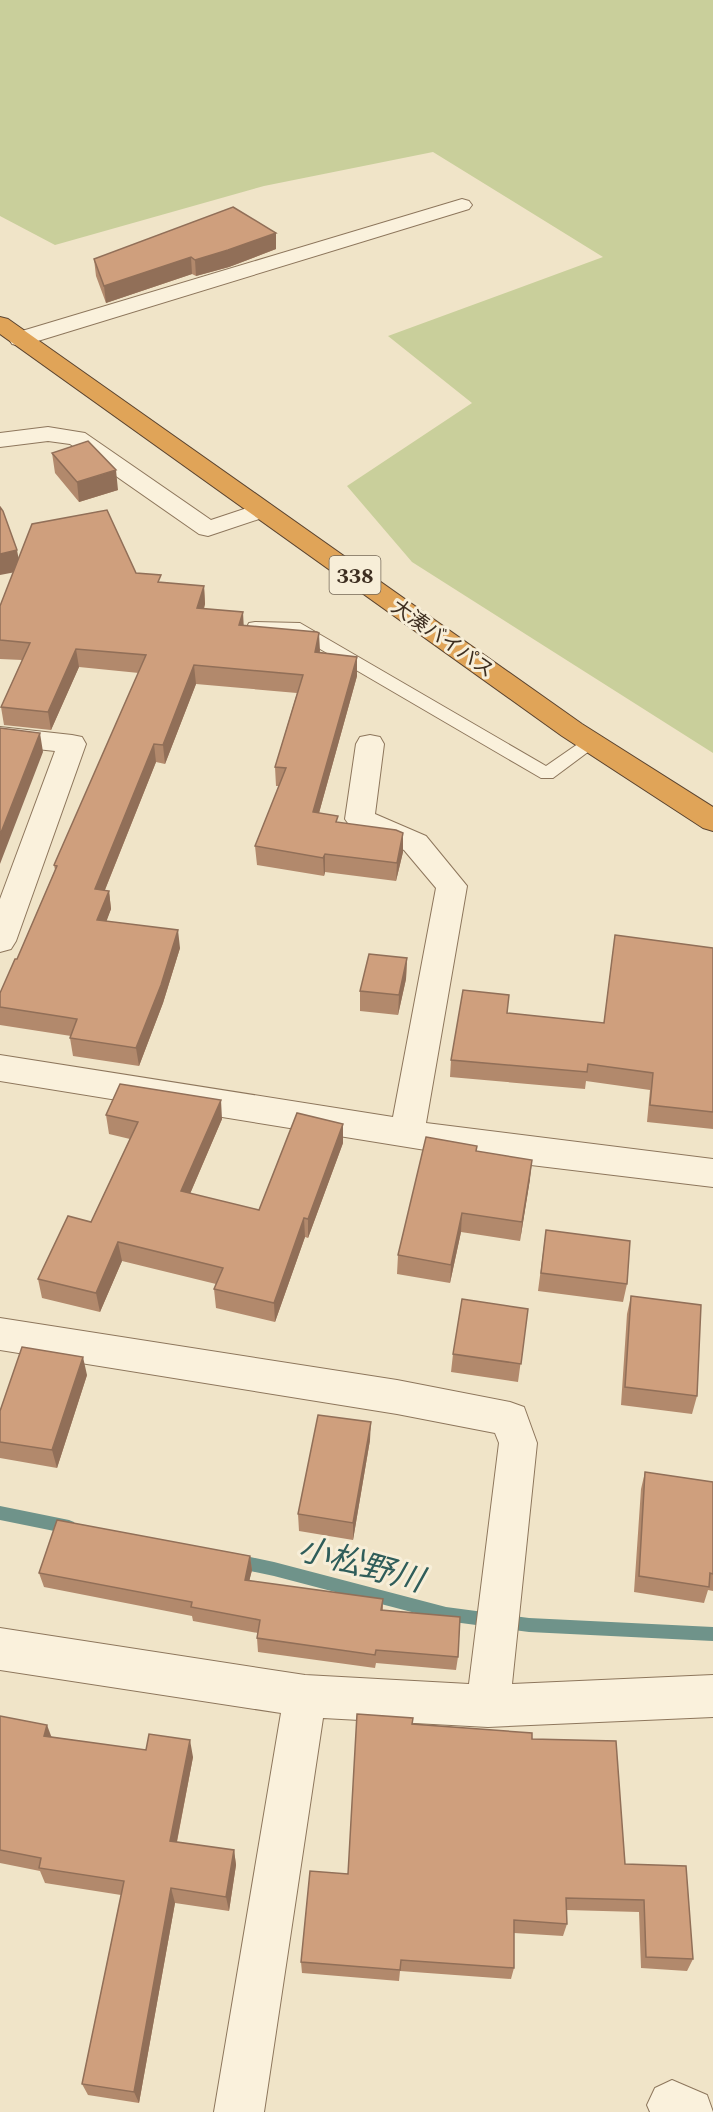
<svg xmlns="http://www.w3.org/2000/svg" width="713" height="2112" viewBox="0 0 713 2112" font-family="Spectral,'Noto Sans JP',serif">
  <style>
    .green { fill: #c9cf9b }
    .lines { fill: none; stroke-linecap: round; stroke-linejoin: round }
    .stream { fill: #6f938a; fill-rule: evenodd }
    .lane-casing { stroke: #8d765c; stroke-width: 2 }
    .street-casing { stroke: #8d765c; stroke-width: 2 }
    .highway-casing { stroke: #5b4430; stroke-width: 2 }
    .lane { fill: #faf1dc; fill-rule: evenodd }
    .street { fill: #faf1dc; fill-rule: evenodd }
    .highway { fill: #e0a458; fill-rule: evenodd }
    .wall { fill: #b2896c }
    .shaded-wall { fill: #916f58 }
    .building { fill: #cf9f7d; stroke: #916f58; stroke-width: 1.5 }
    .labels { text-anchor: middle; stroke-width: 6; stroke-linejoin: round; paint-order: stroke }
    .far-street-label { font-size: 20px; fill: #3d2e20; stroke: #f7eed8 }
    .shield { fill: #f7eed8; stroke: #756857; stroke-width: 1.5 }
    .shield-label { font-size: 22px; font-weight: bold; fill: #3d2e20 }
    .near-water-label { font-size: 32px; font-style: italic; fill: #2f5d5a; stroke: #f7eed8 }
  </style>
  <rect width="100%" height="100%" fill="#f0e4c8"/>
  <path class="green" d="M0 0H713V753L412 562 347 486 472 403 388 336 603 257 433 152 264 186 55 245 0 216Z"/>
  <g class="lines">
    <path class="stream" d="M0 1506 69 1520 74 1522 76 1527 74 1532 69 1534 0 1520Z
      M236 1554 274 1562 446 1607 529 1618 713 1627V1641L529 1632 446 1621 274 1576 236 1568 231 1566 229 1561 231 1556Z"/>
    <defs>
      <path id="lane" d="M255 622 300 623 546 766 585 739H597L600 743 553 778H541L291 632 249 631 247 627 249 623Z"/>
      <path id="street" d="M462 199 469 201 472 205 469 209 28 344 20 346 12 344 9 339 12 334Z
        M48 427 85 433 211 520 262 503 271 505 274 510 271 515 208 536 199 534 70 444 48 441 0 447V433Z
        M0 727 72 735 82 737 86 744 16 941 11 949 0 952V899L55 751 0 745Z
        M370 735 380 737 384 744 375 814 426 836 467 886 426 1123 713 1159V1187L481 1159 0 1081V1055L393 1117 436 888 404 850 350 826 345 819 356 744 360 737Z
        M0 1318 397 1380 510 1402 524 1407 537 1443 512 1684 713 1675V1717L488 1727 323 1718 264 2112H214L281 1713 0 1670V1628L305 1675 469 1684 499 1443 495 1433 397 1414 0 1350Z
        M672 2080 707 2095 713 2112H650L647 2105 655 2088Z"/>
      <path id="highway" d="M0 317 8 319 582 724 713 807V831L703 828 562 736 0 334Z"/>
    </defs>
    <use href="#lane" class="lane-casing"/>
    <use href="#street" class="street-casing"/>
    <use href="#highway" class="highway-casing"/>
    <use href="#lane" class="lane"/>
    <use href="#street" class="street"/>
    <use href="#highway" class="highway"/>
  </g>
  <path class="wall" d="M276 233V249L229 267 196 276 192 274 106 303 96 276 94 259Z
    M52 453 118 490 79 502 55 473Z
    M19 559 136 573 162 583 204 586 205 604 204 609 244 626 319 653 357 676 319 813 338 823 403 833V852L396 881 325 872 324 876 257 865 255 846 279 786H276L275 767 297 693 196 684 165 764 156 762 105 890 109 891 111 909 106 921 180 948 163 1003 139 1066 73 1056 70 1038 71 1036 0 1025V993L17 959 55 870 54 865 139 673 79 667 51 730 4 725 1 707 22 660 0 659V606Z
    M615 935 713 948V1129L647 1122 650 1090 586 1081 585 1089 450 1077 451 1060 508 1013 604 1023Z
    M407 958 406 979 398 1015 360 1011V991Z
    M106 1115 222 1119 190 1194 259 1210 343 1124V1143L308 1238 305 1237 275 1322 216 1308 214 1289 216 1284 122 1261 100 1312 42 1298 38 1279 91 1222 130 1139 109 1134Z
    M477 1146 476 1151 530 1179 520 1241 461 1232 450 1283 397 1274 398 1255Z
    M546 1230 627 1284 623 1302 538 1291Z
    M631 1296 697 1396 692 1414 621 1405 627 1314Z
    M528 1309 518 1382 451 1372 453 1354Z
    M87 1375 57 1468 0 1458V1411Z
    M370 1440 353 1540 299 1531 298 1514Z
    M645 1472 713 1482V1591L708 1590 704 1603 634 1592 641 1489Z
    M250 1556 252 1570 249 1581 383 1599V1610L458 1657 456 1670 376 1663 375 1668 258 1652 257 1638 258 1633 193 1621 192 1616 44 1587 39 1573Z
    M0 1716 52 1737 193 1757 177 1842 234 1850 236 1865 229 1911 175 1903 139 2103 88 2095 82 2084 121 1895 45 1883 40 1871 0 1863Z
    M412 1724 532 1739 625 1864 693 1959 687 1971 641 1968 639 1912 567 1910V1924L563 1936 514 1933V1968L511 1979 400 1971 399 1981 302 1973 301 1962 348 1874Z"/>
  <path class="shaded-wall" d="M276 233V249L229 267 196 276 195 260Z
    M191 257 192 274 106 303 104 286Z
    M116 470 118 490 79 502 77 482Z
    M17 550 21 571 0 575V554Z
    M204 586 205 604 198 626 197 608Z
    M243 612 244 631 239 625Z
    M319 633 320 651 315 670V652Z
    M76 649 79 667 51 730 48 712Z
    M357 657V676L314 831 313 812Z
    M194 665 196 684 165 764 163 745Z
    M40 733 43 752 0 864V835Z
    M154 744 156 762 98 907 95 889Z
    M403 833V852L396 881 397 863Z
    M325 854V872L324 876 323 858Z
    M109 891 111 909 100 939 97 920Z
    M178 930 180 948 163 1003 139 1066 136 1048Z
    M407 958 406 979 398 1015 399 995Z
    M221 1100 222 1119 183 1210 181 1191Z
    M343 1124V1143L308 1238V1219Z
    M532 1160 530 1179 520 1241 522 1222Z
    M462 1213 461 1232 450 1283 451 1265Z
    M304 1218 305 1237 275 1322 274 1303Z
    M118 1242 122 1261 100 1312 96 1293Z
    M83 1357 87 1375 57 1468 52 1450Z
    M371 1422 370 1440 353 1540V1523Z
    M250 1556 252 1570 246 1594 245 1580Z
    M47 1725 53 1741 44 1736Z
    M190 1740 193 1757 174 1856 170 1841Z
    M234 1850 236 1865 229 1911 226 1897Z
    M171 1888 175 1903 139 2103 134 2092Z"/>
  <path class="building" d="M233 207 276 233 228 250 195 260 191 257 104 286 94 259Z
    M88 441 116 470 77 482 52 453Z
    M0 507 3 511 17 550 0 554Z
    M107 510 136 573 161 575 158 582 204 586 197 608 243 612 239 625 317 632 319 633 315 652 357 657 313 812 338 816 336 822 396 830 403 833 397 863 325 854 323 858 255 846 286 768 275 767 303 675 194 665 163 745 154 744 95 889 109 891 97 920 178 930 161 985 136 1048 70 1038 77 1019 0 1007V993L15 959H17L57 866 54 865 146 655 76 649 48 712 1 707 30 643 0 640V606L32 524Z
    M0 728 40 733 0 835Z
    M615 935 713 948V1112L650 1105 653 1073 588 1064 587 1072 451 1060 463 990 509 995 507 1013 604 1023Z
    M369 954 407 958 399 995 360 991Z
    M120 1084 221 1100 181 1191 259 1210 297 1113 343 1124 308 1219 304 1218 274 1303 214 1289 223 1268 118 1242 96 1293 38 1279 68 1216 91 1222 138 1122 106 1115Z
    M426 1137 477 1146 476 1151 532 1160 522 1222 462 1213 451 1265 398 1255Z
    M546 1230 630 1241 627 1284 541 1273Z
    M631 1296 701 1305 697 1396 625 1387Z
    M462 1299 528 1309 521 1364 453 1354Z
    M22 1347 83 1357 52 1450 0 1442V1411Z
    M318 1415 371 1422 353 1523 298 1514Z
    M645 1472 713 1482V1574L710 1573 709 1587 639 1576Z
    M57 1520 250 1556 245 1580 383 1599 381 1610 460 1617 458 1657 376 1650 375 1655 257 1638 260 1620 191 1607 192 1602 39 1573Z
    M357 1714 413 1718 412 1724 532 1733V1739L616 1741 625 1864 686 1866 693 1959 646 1957 644 1900 566 1898 567 1924 514 1920V1968L401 1960 400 1970 301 1962 310 1871 348 1874Z
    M0 1716 47 1725 44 1736 146 1750 149 1734 190 1740 170 1841 234 1850 226 1897 171 1888 134 2092 82 2084 124 1881 39 1868 41 1858 0 1850Z"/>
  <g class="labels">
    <g class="far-street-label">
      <text transform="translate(443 638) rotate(35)" y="7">大湊バイパス</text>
    </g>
    <rect class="shield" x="329.5" y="556" width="51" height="38" rx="4.5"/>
    <g class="shield-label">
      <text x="355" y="583">338</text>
    </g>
    <g class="near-water-label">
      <text transform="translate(361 1564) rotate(15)" y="11">小松野川</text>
    </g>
  </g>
</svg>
